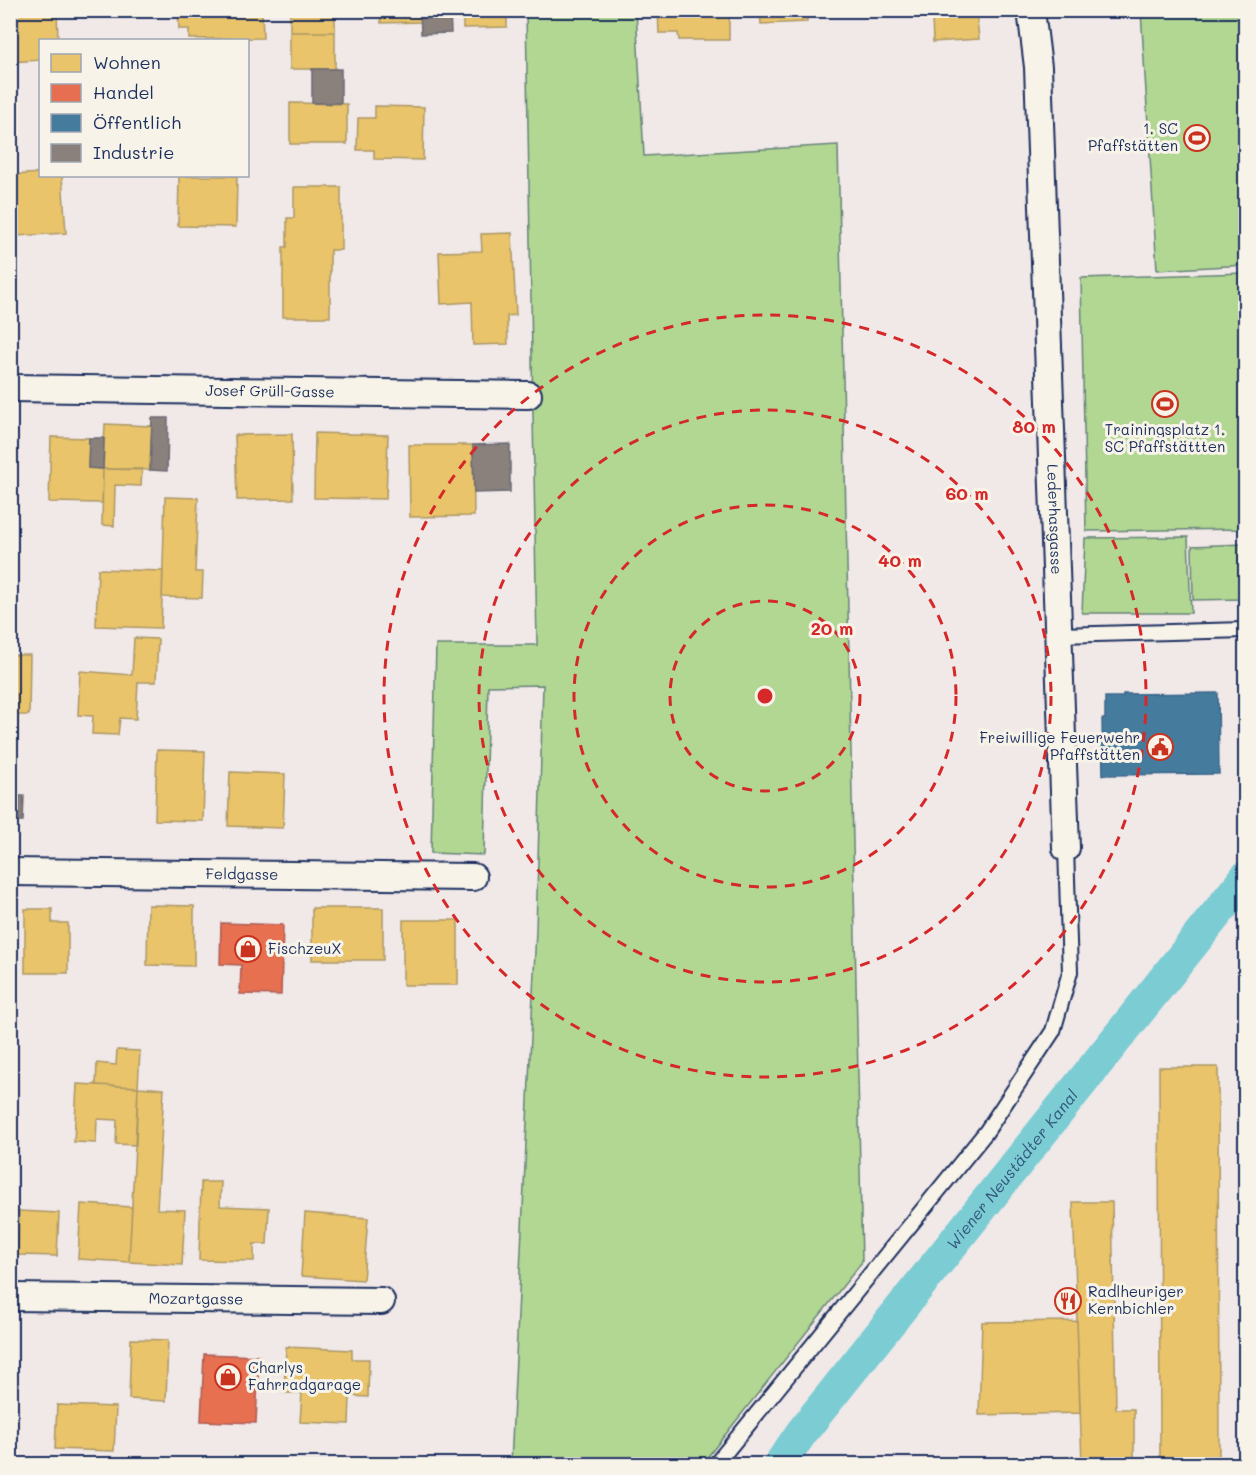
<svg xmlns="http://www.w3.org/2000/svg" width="1256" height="1475" viewBox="0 0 1256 1475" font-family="Mali,sans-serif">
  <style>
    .green { fill: #b1d792; stroke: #668378; stroke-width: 1.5 }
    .homes { fill: #e9c46a; stroke: #ab9766; stroke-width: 1.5 }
    .shops { fill: #e76f51; stroke: #aa5c55; stroke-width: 1.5 }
    .public { fill: #457b9d; stroke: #38648a; stroke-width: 1.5 }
    .industry { fill: #8a817c; stroke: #696873; stroke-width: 1.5 }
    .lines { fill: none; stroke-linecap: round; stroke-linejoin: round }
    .canal { stroke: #7bccd3; stroke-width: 33 }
    .service-casing { stroke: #1b2f5e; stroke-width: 18 }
    .minor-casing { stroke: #1b2f5e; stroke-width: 30 }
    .service { stroke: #f7f3e8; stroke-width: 14 }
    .minor { stroke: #f7f3e8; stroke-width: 26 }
    .ring { fill: none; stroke: #d62828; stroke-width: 3; stroke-dasharray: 10 8 }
    .labels { text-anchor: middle; stroke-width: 6; stroke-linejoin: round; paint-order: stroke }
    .poi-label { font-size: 15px; fill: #1b2f5e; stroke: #f7f3e8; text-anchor: start }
    .street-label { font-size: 15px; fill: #1b2f5e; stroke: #f7f3e8 }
    .water-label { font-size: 16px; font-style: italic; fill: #33567b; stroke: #f7f3e8 }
    .centre { fill: #d62828; stroke: #f7f3e8; stroke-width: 3 }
    .ring-label { font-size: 18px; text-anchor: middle; font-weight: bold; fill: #d62828; stroke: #f7f3e8; stroke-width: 6; stroke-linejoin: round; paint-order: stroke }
  </style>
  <rect width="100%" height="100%" fill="#f1e8e8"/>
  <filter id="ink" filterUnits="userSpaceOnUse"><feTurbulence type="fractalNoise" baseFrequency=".0167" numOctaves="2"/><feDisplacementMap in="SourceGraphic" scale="12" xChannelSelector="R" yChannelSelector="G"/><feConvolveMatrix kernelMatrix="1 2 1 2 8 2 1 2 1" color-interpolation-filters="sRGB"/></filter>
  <g filter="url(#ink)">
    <path class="green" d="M526 11H636L644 156 838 145 862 1262 702 1464H511L536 930 543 685 488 686 484 855 431 853 436 645H537Z
      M1141 11H1245V265L1157 270Z
      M1245 273V529L1086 531 1081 278Z
      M1188 537 1191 613H1082L1085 538Z
      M1245 544V599L1193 600 1192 546Z"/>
    <path class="homes" d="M10 10H57L58 40H40V60L10 62Z
      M178 10H262L263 38 189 39V29H179Z
      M290 10H335V32H290Z
      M381 10H420L421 22 381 23Z
      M463 10H507V27L463 28Z
      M658 10H729V40H679L678 33H659Z
      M760 10H806L807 22 761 24Z
      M947 10H976L979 39 933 42 932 19 947 17Z
      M290 32H335V69H290Z
      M290 103 347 104V144H290Z
      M375 106 424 107 423 160 374 159V150H357L358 118H375Z
      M40 173V176H62L66 233 15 236 11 175Z
      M179 176H237L236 227 178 226Z
      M294 187H341V250H330V317H283V247H287V218H294Z
      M512 233 516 315 507 316 508 344 473 345 472 302 441 304 439 252 482 251 481 234Z
      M105 424 152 426 150 470 103 469Z
      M315 433 388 435 386 499 314 498Z
      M292 434 293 499 237 500 235 435Z
      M51 437 89 438 88 468 103 469 102 503 49 502Z
      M409 445H473L474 516 410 517Z
      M103 469H142L141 486 115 485 114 526 102 525Z
      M165 497 198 498 195 572H203L202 598 162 597Z
      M98 569 163 571 161 628 96 626Z
      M134 638 158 639 156 682H138L136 719 120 718 118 735 92 734 93 716 78 715 80 671 132 675Z
      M10 655H30L29 715H18L17 751H10Z
      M157 750 205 751 203 821 155 820Z
      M230 772 285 774 283 828 228 826Z
      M148 905 194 906V966L147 965Z
      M312 908H383V960H312Z
      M25 909H52V923H68V973H25Z
      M403 920H458V985H403Z
      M117 1050 140 1051 138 1087 96 1085 97 1063 116 1065Z
      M1159 1067H1218L1219 1464H1160Z
      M77 1084 138 1087 136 1145 116 1144 117 1120 97 1119 96 1143 74 1142Z
      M138 1087 164 1089 157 1209 185 1210 182 1265 129 1262Z
      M201 1182H221L220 1206 269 1208 267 1244H254V1261L199 1260Z
      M1073 1202H1112L1116 1409H1134V1464H1082Z
      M81 1204 132 1207 129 1262 78 1259Z
      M19 1211 59 1213 57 1256 18 1255Z
      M305 1213 368 1218 363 1280 301 1276Z
      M1077 1321 1080 1413 979 1415 982 1322Z
      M131 1339 168 1340 166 1401 129 1399Z
      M286 1347 352 1350V1359H369L368 1397 350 1396 349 1424 300 1422 302 1393H284Z
      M57 1405 116 1407 114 1451 55 1449Z"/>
    <path class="shops" d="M221 923 283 925 281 995 240 994 241 965 220 964Z
      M204 1354 259 1356 256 1423 201 1421Z"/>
    <path class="public" d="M1218 693 1219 774 1103 775 1102 719H1105V697H1123V694Z"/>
    <path class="industry" d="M420 10H450L451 33 421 34Z
      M312 69H341V103H312Z
      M152 418H168L167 471 150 470Z
      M89 438H104L103 469 88 468Z
      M510 444V492L474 493 473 445Z
      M10 785H14L13 796H24L23 821H10Z"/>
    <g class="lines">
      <path class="canal" id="s1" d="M780 1464 802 1432 1246 877"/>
      <defs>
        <path id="service" d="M1058 635 1246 630
          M716 1464 986 1132 1053 1031 1070 972 1066 848"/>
        <g id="minor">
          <path id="s2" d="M1031 10 1038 67 1066 848"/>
          <path id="s3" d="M10 388 528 395"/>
          <path id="s4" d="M10 872 473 877"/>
          <path id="s5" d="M10 1297 381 1301"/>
        </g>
      </defs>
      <use href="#service" class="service-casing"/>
      <use href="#minor" class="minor-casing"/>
      <use href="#service" class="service"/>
      <use href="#minor" class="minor"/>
    </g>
  </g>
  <g class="ring">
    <circle cx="765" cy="696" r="95"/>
    <circle cx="765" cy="696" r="191"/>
    <circle cx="765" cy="696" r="286"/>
    <circle cx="765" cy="696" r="381"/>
  </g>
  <defs>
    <symbol id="stadium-ring" viewBox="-11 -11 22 22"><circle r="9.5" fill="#f7f3e8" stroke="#c8321e" stroke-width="1.5"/><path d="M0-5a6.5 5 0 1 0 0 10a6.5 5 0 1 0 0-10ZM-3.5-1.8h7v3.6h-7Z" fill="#c8321e"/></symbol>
    <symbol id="civic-ring" viewBox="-11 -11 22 22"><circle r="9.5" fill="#f7f3e8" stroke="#c8321e" stroke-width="1.5"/><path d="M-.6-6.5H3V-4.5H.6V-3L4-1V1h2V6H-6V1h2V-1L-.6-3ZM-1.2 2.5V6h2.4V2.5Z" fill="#c8321e"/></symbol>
    <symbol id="shop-ring" viewBox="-11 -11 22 22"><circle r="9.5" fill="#f7f3e8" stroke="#c8321e" stroke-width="1.5"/><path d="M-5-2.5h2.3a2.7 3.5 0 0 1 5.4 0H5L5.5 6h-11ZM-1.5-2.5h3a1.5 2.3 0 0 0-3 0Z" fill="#c8321e"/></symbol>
    <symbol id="restaurant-ring" viewBox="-11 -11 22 22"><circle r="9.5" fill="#f7f3e8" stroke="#c8321e" stroke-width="1.5"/><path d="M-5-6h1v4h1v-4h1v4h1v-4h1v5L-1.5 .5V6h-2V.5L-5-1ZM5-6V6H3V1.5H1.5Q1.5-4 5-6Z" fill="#c8321e"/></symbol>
  </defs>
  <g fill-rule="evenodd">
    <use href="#stadium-ring" x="1182" y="123" width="30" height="30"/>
    <use href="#stadium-ring" x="1150" y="389" width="30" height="30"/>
    <use href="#civic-ring" x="1145" y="732" width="30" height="30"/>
    <use href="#shop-ring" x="233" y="934" width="30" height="30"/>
    <use href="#restaurant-ring" x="1053" y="1286" width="30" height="30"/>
    <use href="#shop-ring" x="213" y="1362" width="30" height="30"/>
  </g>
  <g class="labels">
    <g class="poi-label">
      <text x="1178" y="134" text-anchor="end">1. SC<tspan x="1178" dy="17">Pfaffstätten</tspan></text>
      <text x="1165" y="435" text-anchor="middle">Trainingsplatz 1.<tspan x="1165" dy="17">SC Pfaffstättten</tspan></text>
      <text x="1140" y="743" text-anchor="end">Freiwillige Feuerwehr<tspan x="1140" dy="17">Pfaffstätten</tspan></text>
      <text x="268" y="954">FischzeuX</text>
      <text x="1088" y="1297">Radlheuriger<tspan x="1088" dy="17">Kernbichler</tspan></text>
      <text x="248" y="1373">Charlys<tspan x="248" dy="17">Fahrradgarage</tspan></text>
    </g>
    <g class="street-label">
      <text dy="5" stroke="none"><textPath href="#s3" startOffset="260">Josef Grüll-Gasse</textPath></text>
      <text dy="5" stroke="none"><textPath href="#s2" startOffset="510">Lederhasgasse</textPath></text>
      <text dy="5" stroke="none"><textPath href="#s4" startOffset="232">Feldgasse</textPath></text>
      <text dy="5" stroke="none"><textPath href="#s5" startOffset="186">Mozartgasse</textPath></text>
    </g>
    <g class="water-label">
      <text dy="6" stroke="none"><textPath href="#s1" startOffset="375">Wiener Neustädter Kanal</textPath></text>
    </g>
  </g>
  <circle cx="765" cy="696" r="9" class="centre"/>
  <g class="ring-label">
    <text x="1034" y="433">80 m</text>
    <text x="967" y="500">60 m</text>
    <text x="900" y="567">40 m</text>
    <text x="832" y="635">20 m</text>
  </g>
  <rect width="1256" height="1475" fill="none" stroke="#f7f3e8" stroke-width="36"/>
  <rect x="18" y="18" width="1220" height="1439" fill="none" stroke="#1b2f5e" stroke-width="2" filter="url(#ink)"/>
  <rect x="39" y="39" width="210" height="138" fill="#f7f3e8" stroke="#9fa5b1" stroke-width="1.5"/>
  <rect x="51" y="54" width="30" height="18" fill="#e9c46a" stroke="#9fa5b1" stroke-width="1.5"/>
  <text x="93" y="69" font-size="18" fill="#1b2f5e">Wohnen</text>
  <rect x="51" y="84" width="30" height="18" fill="#e76f51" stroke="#9fa5b1" stroke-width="1.5"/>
  <text x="93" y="99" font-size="18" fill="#1b2f5e">Handel</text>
  <rect x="51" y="114" width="30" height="18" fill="#457b9d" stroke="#9fa5b1" stroke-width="1.5"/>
  <text x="93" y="129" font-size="18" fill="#1b2f5e">Öffentlich</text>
  <rect x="51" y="144" width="30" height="18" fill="#8a817c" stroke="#9fa5b1" stroke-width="1.5"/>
  <text x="93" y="159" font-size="18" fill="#1b2f5e">Industrie</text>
</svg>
